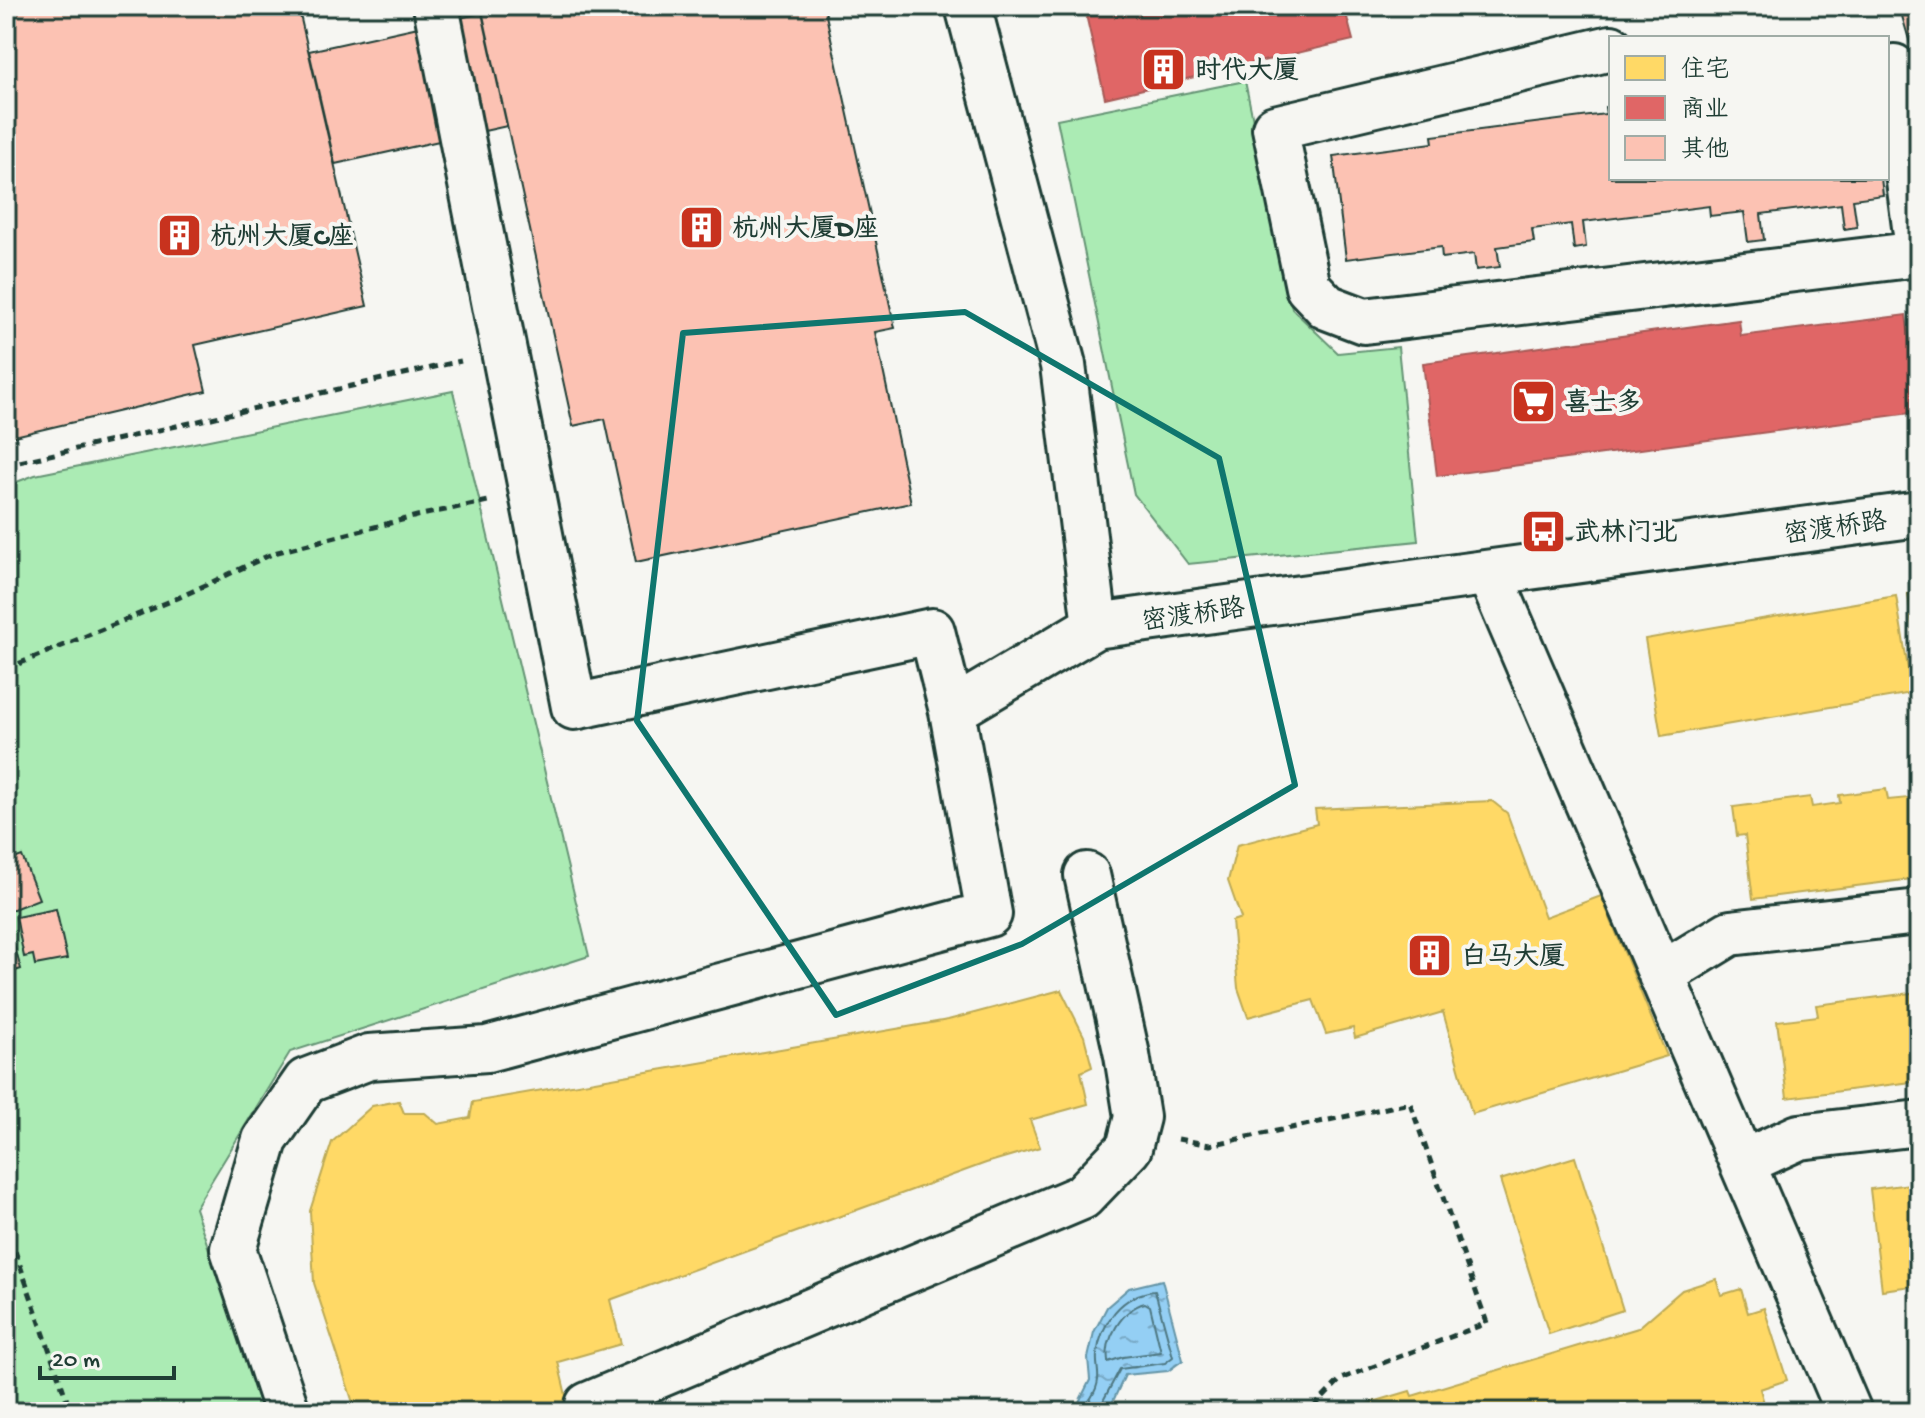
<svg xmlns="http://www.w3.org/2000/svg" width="1925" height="1418" viewBox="0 0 1925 1418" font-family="'Gochi Hand','LXGW WenKai TC',sans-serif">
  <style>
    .park { fill: #abebb4; stroke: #659474; stroke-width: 2 }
    .water { fill: url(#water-ripples); stroke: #6595a7; stroke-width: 2 }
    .homes { fill: #ffd966; stroke: #bcaa57; stroke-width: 2 }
    .shops { fill: #e06666; stroke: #a65a57; stroke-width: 2 }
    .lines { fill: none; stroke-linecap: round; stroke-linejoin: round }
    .shore { stroke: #4e7781; stroke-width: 2 }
    .building { fill: #fcc2b3; stroke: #1f3d34; stroke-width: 2 }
    .minor-casing { stroke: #1f3d34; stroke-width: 50 }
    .path { stroke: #1f3d34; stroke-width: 5; stroke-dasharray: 8 6; stroke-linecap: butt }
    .minor { stroke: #f6f6f2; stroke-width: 44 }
    .marked { fill: none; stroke: #0f766e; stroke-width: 6; stroke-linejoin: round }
    .labels { text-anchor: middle; stroke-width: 8; stroke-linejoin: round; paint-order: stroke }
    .poi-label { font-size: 26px; font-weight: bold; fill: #1f3d34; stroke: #f6f6f2; text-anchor: start }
    .street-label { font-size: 26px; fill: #1f3d34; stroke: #f6f6f2 }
  </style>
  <defs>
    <pattern id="water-ripples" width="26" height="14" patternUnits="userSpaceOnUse" patternTransform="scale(2)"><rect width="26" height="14" fill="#94cff4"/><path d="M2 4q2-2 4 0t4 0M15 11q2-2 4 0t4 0" fill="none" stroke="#78a9c6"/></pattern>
  </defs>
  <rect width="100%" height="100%" fill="#f6f6f2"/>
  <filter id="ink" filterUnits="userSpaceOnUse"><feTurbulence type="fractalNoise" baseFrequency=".0125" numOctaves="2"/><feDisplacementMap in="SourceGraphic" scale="16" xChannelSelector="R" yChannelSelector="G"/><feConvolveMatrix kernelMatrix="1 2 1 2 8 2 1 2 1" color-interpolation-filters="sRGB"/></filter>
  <g filter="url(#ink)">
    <path class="park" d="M1245 81 1292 309 1338 353 1398 347 1418 541 1188 564 1134 494 1057 119Z
      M453 391 589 956 290 1052 195 1208 264 1412H16L6 1383V486L35 475Z"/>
    <path class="water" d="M1162 1280 1183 1360 1168 1371 1125 1375 1108 1412H1066L1079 1402 1090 1380 1088 1358 1094 1332 1107 1307 1129 1288Z"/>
    <path class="homes" d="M1919 593V678L1908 594Z
      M1896 596 1912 693 1661 736 1645 639Z
      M1919 700V738H1917L1910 702Z
      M1886 789 1888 800 1919 797V878L1753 899 1745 835 1737 836 1733 807 1810 797 1812 807 1840 803 1839 795Z
      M1492 801 1507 813 1545 917 1601 896 1667 1056 1472 1114 1443 1012 1355 1038 1353 1028 1326 1034 1313 1000 1248 1017 1238 988 1232 921 1241 918 1228 881 1237 845 1317 824 1315 809Z
      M1061 990 1084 1036 1092 1067 1081 1072 1088 1104 1030 1120 1040 1147 986 1163 610 1300 621 1344 558 1362 570 1412H356L314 1283 310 1211 332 1142 372 1106 399 1101 404 1113H425L438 1124 470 1118 473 1102 948 1020Z
      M1919 992V1081L1787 1098 1777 1021 1818 1016 1816 1005Z
      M1575 1157 1623 1310 1549 1334 1500 1180Z
      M1919 1183V1285L1882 1290 1870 1189Z
      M1716 1279 1721 1295 1741 1289 1748 1313 1764 1308 1787 1380 1760 1389 1764 1403 1734 1412H1357L1356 1407 1410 1391 1412 1396 1638 1328 1682 1290Z"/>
    <path class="shops" d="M1084 6H1344L1353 40 1105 98Z
      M1906 315 1919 412 1437 476 1423 363 1739 320 1741 336Z"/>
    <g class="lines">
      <path class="shore" d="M1145 1303 1150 1306 1161 1352 1123 1357 1108 1362C1104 1340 1122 1309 1145 1303Z
        M1079 1412C1087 1406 1097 1391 1098 1380 1099 1372 1096 1363 1097 1355 1101 1323 1121 1294 1155 1291L1173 1357 1165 1363 1120 1369 1104 1399 1101 1412"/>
    </g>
    <path class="building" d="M6 6H126L128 15 166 6H298L367 306 195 345 206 391 6 438Z
      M481 6H824L895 328 875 332 911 503 636 562 605 419 573 426Z
      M1899 6H1919V40L1910 43Z
      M482 13 507 126 335 164 309 51Z
      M1611 106V178H1881L1883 195 1853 199 1857 227 1844 229 1841 204 1761 214 1764 240 1748 242 1744 212 1710 216 1709 206 1583 222 1586 247 1574 249 1571 224 1532 229 1534 242 1497 247 1500 267 1476 270 1474 254 1442 258 1441 247 1346 259 1333 156 1433 143 1432 136 1606 114 1605 107Z
      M22 856 39 899 6 912V862Z
      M56 909 67 959 35 965 33 955 24 957 16 917Z
      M10 931 21 969 6 974V932Z"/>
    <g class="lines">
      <defs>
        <path id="minor" d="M436 6 574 707 932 631 952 711
          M968 6 1063 365 1095 626 1919 514
          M1611 48 1275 128 1308 287 1327 307 1364 321 1919 254
          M1894 67 1919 257
          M1489 573 1849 1412
          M1661 975 1730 933 1919 912
          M1742 1163 1799 1137 1919 1123
          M287 1412 233 1249 265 1140 306 1081 369 1057 487 1049 989 914 952 711 1095 626
          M590 1412 588 1405 1082 1197 1129 1148 1137 1117 1127 1055 1087 875"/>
      </defs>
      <use href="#minor" class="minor-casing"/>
      <path class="path" d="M6 465 461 361
        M6 669 178 598 274 553 417 516 488 501
        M1178 1139 1210 1145 1410 1103 1487 1323 1341 1379 1309 1412
        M6 1225 71 1412"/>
      <use href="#minor" class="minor"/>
    </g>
  </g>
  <path class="marked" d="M965 312 1219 458 1295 785 1022 944 836 1015 637 721 683 333Z"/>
  <defs>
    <symbol id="building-square" viewBox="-11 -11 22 22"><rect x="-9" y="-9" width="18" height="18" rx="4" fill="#c8321e" stroke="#f6f6f2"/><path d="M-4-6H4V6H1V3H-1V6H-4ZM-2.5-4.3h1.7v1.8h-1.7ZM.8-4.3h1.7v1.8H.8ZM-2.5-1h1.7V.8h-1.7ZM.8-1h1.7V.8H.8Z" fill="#fff"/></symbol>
    <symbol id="supermarket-square" viewBox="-11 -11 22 22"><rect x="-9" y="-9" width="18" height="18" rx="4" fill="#c8321e" stroke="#f6f6f2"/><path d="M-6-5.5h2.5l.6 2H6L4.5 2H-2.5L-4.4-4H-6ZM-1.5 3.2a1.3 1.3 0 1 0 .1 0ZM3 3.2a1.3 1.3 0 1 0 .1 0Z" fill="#fff"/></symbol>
    <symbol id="bus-square" viewBox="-11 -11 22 22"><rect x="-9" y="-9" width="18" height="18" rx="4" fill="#c8321e" stroke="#f6f6f2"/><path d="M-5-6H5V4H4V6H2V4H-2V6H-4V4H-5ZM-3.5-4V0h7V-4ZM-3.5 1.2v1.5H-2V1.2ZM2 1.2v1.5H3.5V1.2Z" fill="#fff"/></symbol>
  </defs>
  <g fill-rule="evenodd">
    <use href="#building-square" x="1138" y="44" width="51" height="51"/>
    <use href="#building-square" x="676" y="202" width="51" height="51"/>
    <use href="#building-square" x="154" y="210" width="51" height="51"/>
    <use href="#supermarket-square" x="1508" y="376" width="51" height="51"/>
    <use href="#bus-square" x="1518" y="506" width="51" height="51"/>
    <use href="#building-square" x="1404" y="930" width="51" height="51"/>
  </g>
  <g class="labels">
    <g class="poi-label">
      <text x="1195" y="78">时代大厦</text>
      <text x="732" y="236">杭州大厦D座</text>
      <text x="210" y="244">杭州大厦C座</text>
      <text x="1564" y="410">喜士多</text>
      <text x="1574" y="540">武林门北</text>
      <text x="1461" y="964">白马大厦</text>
    </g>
    <g class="street-label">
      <text transform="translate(1835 526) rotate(-8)" y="9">密渡桥路</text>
      <text transform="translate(1193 613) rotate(-8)" y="9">密渡桥路</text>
    </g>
  </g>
  <rect width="1925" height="1418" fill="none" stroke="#f6f6f2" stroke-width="32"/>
  <rect x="16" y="16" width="1893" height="1386" fill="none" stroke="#1f3d34" stroke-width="3" filter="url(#ink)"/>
  <rect x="1609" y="36" width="280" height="144" fill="#f6f6f2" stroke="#a0aca6" stroke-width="2"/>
  <rect x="1625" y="56" width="40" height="24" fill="#ffd966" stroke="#a0aca6" stroke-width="2"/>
  <text x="1681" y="76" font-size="24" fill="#1f3d34">住宅</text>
  <rect x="1625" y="96" width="40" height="24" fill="#e06666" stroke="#a0aca6" stroke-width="2"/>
  <text x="1681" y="116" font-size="24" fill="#1f3d34">商业</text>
  <rect x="1625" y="136" width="40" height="24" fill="#fcc2b3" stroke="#a0aca6" stroke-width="2"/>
  <text x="1681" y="156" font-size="24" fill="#1f3d34">其他</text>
  <path d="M40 1366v12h134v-12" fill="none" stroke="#1f3d34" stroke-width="4"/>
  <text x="52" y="1366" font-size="24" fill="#1f3d34" stroke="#f6f6f2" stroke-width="6" paint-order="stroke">20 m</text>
</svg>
